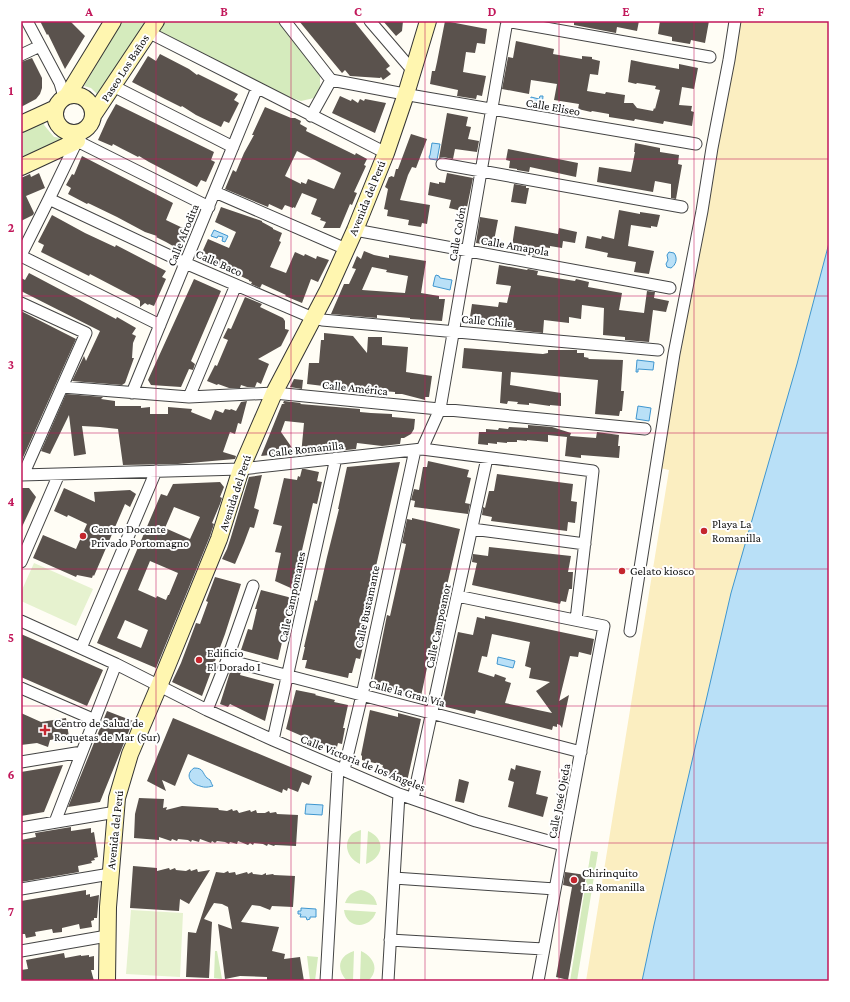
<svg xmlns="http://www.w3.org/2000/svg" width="850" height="1002" viewBox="0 0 850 1002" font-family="'Crimson Pro',serif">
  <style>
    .green { fill: #d5ebbd }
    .sand { fill: #fbeec1 }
    .pitch { fill: #e6f2cf }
    .water { fill: #b9e0f7; stroke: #3f96cf }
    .building { fill: #5a524d; fill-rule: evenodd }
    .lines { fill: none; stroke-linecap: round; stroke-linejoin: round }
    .street-casing { stroke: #444; stroke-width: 13 }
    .secondary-casing { stroke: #333; stroke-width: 18 }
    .street { stroke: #fff; stroke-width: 11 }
    .secondary { stroke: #fff6b0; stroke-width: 16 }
    .grid { fill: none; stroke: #c2185b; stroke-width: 1; stroke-opacity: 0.55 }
    .poi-dot { fill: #c4262e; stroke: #fff; stroke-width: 1.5 }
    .labels { text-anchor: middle; stroke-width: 4; stroke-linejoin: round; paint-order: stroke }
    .street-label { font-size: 12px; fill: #111; stroke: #fff }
    .poi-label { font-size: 12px; fill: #111; stroke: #fff; text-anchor: start }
    .neatline { fill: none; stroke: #c2185b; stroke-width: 1.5 }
    .grid-label { font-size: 13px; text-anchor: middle; font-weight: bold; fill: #c2185b }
  </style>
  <rect width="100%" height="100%" fill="#fffdf5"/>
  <path class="green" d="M122 21H147L99 96 91 88 84 86Z
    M163 21H277L320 72V91L314 98 301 101 289 97 157 30Z
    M46 117 44 125 54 137 67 139 21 161V129Z
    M361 830 360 864C348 859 342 844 352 834 355 832 358 831 361 830Z
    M368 831C386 839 384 857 366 864Z
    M591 851 598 852 577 981H570Z
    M361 890C370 892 375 896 377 905L345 903C348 895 352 892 361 890Z
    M344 910 376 912C370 930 346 929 344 910Z
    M215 951H217L222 979 214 978Z
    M354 951 353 981H347C336 969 338 956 354 951Z
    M361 951C374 957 380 970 368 981H360Z
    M307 956 318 957 315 981H310Z"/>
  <path class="sand" d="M740 21H829V243L654 925 642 981H586L669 470 660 468Z"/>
  <path class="pitch" d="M34 563 93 589 76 626 21 601V592Z
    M131 910 183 913 180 977 126 974Z"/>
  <path class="water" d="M540 96H543L542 107 530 105 531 97 539 99Z
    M432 143 440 144 437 160 430 159 429 157 430 155Z
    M214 230 228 236 225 242 222 241 223 237 218 236 217 238 211 236Z
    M829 243V981H642L654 925 731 593 797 364Z
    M669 252 674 253C678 258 676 265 671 268L667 267 666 264 668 260 667 255Z
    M436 275 439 276 440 278 452 280 450 290 433 286 435 277Z
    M637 360 654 362 653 370 638 369V372H636Z
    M638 406 651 408 649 421 636 419Z
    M498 657 515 661 513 668 497 664Z
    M194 768C204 768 202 773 207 778 208 779 209 779 210 780 211 782 212 785 213 786 209 787 205 788 200 786 191 784 184 775 194 768Z
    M306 804 323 805 322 815 305 814Z
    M301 908 316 909V917H310V919L307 920 306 917H300L301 914H298V911H301Z"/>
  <path class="building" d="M40 21H70L85 36 65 69 48 34 47 35Z
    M299 21H354L390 66 386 69 391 74 383 80 381 77 380 78 350 76 345 70 342 73Z
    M383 21H403L402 31 396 36Z
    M445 21 487 29 485 44 477 43 475 53 466 52 463 72 486 76 482 96 477 95 476 99 457 96 458 90 430 84 432 71H435L437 62Z
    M574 21H639L637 31 617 27 616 33 574 25Z
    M660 21H709L705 43 691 40 690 44 672 41V37L658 34Z
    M516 41 554 49 553 54 582 59V56L592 57V59L600 61 598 75 590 74 587 91 605 94 606 92 625 95 624 103H633L637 108 653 111 654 108 655 109 660 90 655 89 656 86 637 83 636 84 628 82 631 60 645 63 679 69V64L698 68 694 89 682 87 679 105 692 106 691 111 694 112 692 126 664 121 663 124 635 119 634 121 628 120 609 117V114L592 111 591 112 578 109 579 104 554 100 557 84 531 80 529 94 502 89 508 57 513 58Z
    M160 54 189 69 197 75 198 74 238 94 234 100 239 103 229 123 224 121 221 127 196 115 182 106 181 107 165 99 132 82 148 56 156 61Z
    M32 58 42 78V88L40 94 36 99 21 107V62Z
    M340 96 351 101 352 99 358 103 360 99 364 101 365 99 386 103 375 133 332 113Z
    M116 104 214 152 211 160 215 162 206 182 201 180 197 187 149 162 139 156 138 157 113 144 112 146 98 140 107 120Z
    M265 107 291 118H295L301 121 300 124 307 128 306 131 349 152 355 155 356 153 367 159 364 165 366 166 354 192 357 193 352 205 350 204 340 228H323L326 222 320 220 321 218 311 214 317 199 302 193 295 208 293 207V208L285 205 282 210 269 204 268 207 225 189 233 170 236 172 244 153 254 135H252ZM297 151 341 173 334 189 308 179 306 184 301 182V184L285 176Z
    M447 113 468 117 466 126 471 127 468 139 479 141 477 152 455 149 453 159 443 157 439 158Z
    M411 134 427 139 416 168 412 167 408 175 400 200 430 205 427 224 422 223 421 227 408 225 409 220 387 216 388 210 384 209 388 189 385 187 389 177H390L391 176 394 177 396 169H398Z
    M635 143 660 148V152L679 155 678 164 682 165 676 199 671 198V184L655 181 653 192 597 182 599 167 631 172 635 152H634Z
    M508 149 578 163 576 177 530 167 529 172 517 170V169L509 168 510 161 506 160Z
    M82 156 173 203 166 220 187 230 186 231 189 233 180 250 166 242 156 237 157 236 145 232 117 217 88 203 87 204 68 194 71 188 66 185 72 174 74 175Z
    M39 173 45 188 26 196 34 213 33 215 21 221V178L30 174 31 177Z
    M447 173 473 178 466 212 449 208 451 200 428 195 430 182 439 184V182L445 183Z
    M514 184 526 186V188H529L526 204 511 202Z
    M221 207 262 221V222L273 228V229L282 233 279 241 281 242 270 267 286 273 295 252 304 256 305 254 316 259 317 256 329 260 318 282 311 279 302 303 285 296 286 295 262 284 260 288 251 284 252 282 249 281V280L200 257 208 239 229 248 236 232 215 222Z
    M619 210 640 214V212L660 215 657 227 651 226V228L631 225 628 246 654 251 649 274 634 272 636 262 607 257 608 253 585 248 587 236 601 239 602 236 614 239Z
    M52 215 85 233 115 247 116 245 166 271 162 277 166 279 154 306 149 304 148 305 145 303 140 307V301L138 299 90 274 89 276 41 252 44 245 38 242Z
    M480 217 498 220 493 246 476 243Z
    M515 226 558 234 559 228 577 232 575 243 563 241 562 248 550 246V248L543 247 541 256 530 255 531 249 512 246Z
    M364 251 374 255 389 258V255L426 261 421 293 439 296V299H445L442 321 410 319V318L377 315V318L331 314 344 284H349L356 269 352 268 357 256 361 259ZM372 267 387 270 386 272 408 276 405 293 362 290Z
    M499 265 527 270 528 269 538 271 537 275 575 281 576 279 589 282 588 287 622 293 619 310 644 313 647 291 655 292 654 298 669 301 666 312 653 310 649 342 625 340V337L603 335 604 308 582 305 581 319 569 317V323L544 320 543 333 515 330 516 328 497 326V321L472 318V317H470L472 304 498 307 499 302 507 303 511 286 496 284Z
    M29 273 116 319 117 317 136 328 132 334 136 336 133 343 132 358H134L125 383 122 385 72 381 84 356 86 361 100 331 21 291V278L25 280Z
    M194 279 221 291 191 361 195 364 193 370 189 369 181 387 151 385 148 380Z
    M245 297 262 304 260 307 283 318 285 321V329L289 330 281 346 258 359 269 364 261 384 257 382 255 387H247L241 385 240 388H229L218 384 217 385 207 381 215 365 217 366 228 340 223 338 228 328 231 329Z
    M21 311 76 339 21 462Z
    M324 333 353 336 367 353 368 337H382V345L408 347 406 372 432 376 429 397H425V400L402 394H395V392L372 390V392L307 384 309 363H319L321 340H324Z
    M464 348 543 354 548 353V350H577V353H584V357L589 358 588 359 623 360 621 391H624L622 411H620L619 416 595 414 598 380 511 372 510 385 561 393V406L550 405V406L529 403V405L517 404 518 402 508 401 507 404 500 403 502 372 462 368Z
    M294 379 303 380 302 389 290 387Z
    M66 394 103 397 101 399 115 401V406H141V408L150 407V414H168V407L192 409 191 412 211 420 215 410 223 413 225 409 230 410 231 409 236 411 241 402 247 401 241 424 238 423 235 434 230 432 223 452 236 456 235 459 178 464 123 465 118 429 100 427 82 426 86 454 74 456 69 415 50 454 41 451Z
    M284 401 301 403 300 404 360 409V412L371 413 392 414V417L415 419 414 429 411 434 404 438H401L400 444 382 446 357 443 356 449 301 455 304 423 285 421 281 432 295 452 261 456 282 404H285L283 403Z
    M528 425 552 427 571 433 570 436 596 438 597 432 619 435 618 446H620L619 458 581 455V458L565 456 567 437 548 435V442L527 440V441L517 440V442H507V443L497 442V444L488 443V445L478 444 479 432H486V429L498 430 499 428 508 429 509 427 528 428Z
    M428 461 469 470 467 477 471 478 465 503 470 504 468 514 414 507 415 501 411 500 414 489 419 490 423 467H427Z
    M400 462 371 588 368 607 372 608 360 659 356 658 352 673H349L348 678 305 668 307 660H302L305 647H304L315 600 317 601 327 557 339 509H338L347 467Z
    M302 469H305L319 472 317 481 322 482 317 504 313 503 293 589 275 581 281 553 275 552 282 526 273 524 284 478 297 480 298 476 300 477Z
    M497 474 573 484 571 501 577 502 575 523 568 522 567 531 491 521 492 517 482 515 483 507 485 508 489 491H494Z
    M262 475 254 508 259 510 254 528 250 527 244 543 235 564 222 559 227 549 231 537 249 477Z
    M220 482 224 487 220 497 222 498 220 504 212 523 214 524 210 536 156 668 97 643 161 494 167 496 173 484ZM174 507 200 517 190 539 165 528ZM150 561 178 573 169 595H168L166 600 157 596 156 598 138 590ZM125 620 148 630 141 648 117 638Z
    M21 488H29L36 497 21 529Z
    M64 488 95 502 94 492 130 490 136 494 130 507 125 504 94 576 93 575 92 578 77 575 76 577 33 558 43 535 76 549 87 524 68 515 67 517 54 511Z
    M412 518 460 529 442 607 441 611H439L420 701 403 696 404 692 374 685 375 680H374L387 615 390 616 406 544 402 543 407 519 412 520Z
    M489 547 571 556 568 572H573L572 589H569L566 602 561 601 560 604 472 585 477 563 472 562 473 554 488 556Z
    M215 577 241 584 225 634 202 696 172 682 181 663 196 623 200 624 208 602 206 601Z
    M261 590 292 598 278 660 241 650 248 629 252 630 257 609H255Z
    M485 616 594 639 591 655 579 652 578 657 570 656 559 701 569 695 562 728 560 725 557 724V727L553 726 552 730 476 710 475 714 442 706 458 632 473 635 477 617 485 619ZM492 634 530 642 525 666 531 668 529 678 550 682 536 691 552 713 505 703 511 683 505 681 506 678 495 674 494 677 478 672 482 656 487 657Z
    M21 634 103 670 87 706 21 677Z
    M231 669 241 672 240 675 274 684 265 721 230 704 228 707 220 704Z
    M296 690 316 694 315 695 335 700 334 702 348 705 343 728H345L342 744 338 743 336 751 286 729Z
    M370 710 398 717V713L421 719 406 786 386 776 387 770 382 768 383 765 362 760V756L361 755Z
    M107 711 133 721 100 802 68 807Z
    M21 713 41 722 66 718 69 737 50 740 48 747 37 743 21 745Z
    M173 718 312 776 309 785 302 782 298 792 288 788 287 791 283 789 282 793 188 754 175 786 162 780 166 791 147 781Z
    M63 765 44 812 21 816V772Z
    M516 765 541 771 536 794 548 797 543 817 508 807 514 782 508 780 511 768 515 770Z
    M459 779 469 782 464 803 455 801Z
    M139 798 164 799 163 808 167 807 166 810 182 806 218 808 219 810 227 811 232 809 233 811 237 810 239 813 250 810 251 812 256 810 257 813H265L269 811 270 813 276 812 277 814 298 815 296 846 275 845 274 846 268 844 267 846 263 844 254 843 253 845 250 843 248 845 238 841 237 844 230 842 229 844 225 842 217 841 215 843 212 841 211 843 200 839 199 842 192 840 191 842 188 840 178 839 177 841 172 839 171 841 159 837V840L134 838 135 814Z
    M71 827V831L91 828V833L94 832 98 857 94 858 95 860 91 861 92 863 78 866 79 872 21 882V840L36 837 35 833Z
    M133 866 157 868V871L169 868 170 870 175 868 176 870 186 871 190 869 191 871 197 869 198 872 210 870 189 904 180 899 179 911 130 908Z
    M228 871 229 873 235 872 236 875 247 872 248 874 252 872 253 874 262 875 266 873V875L273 874 274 875 295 876 293 907 272 906 270 910 260 906 252 905 241 922 279 927 272 951 285 954 284 959 300 957 304 981H267V977L240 976 225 979 218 924 232 929 228 907 222 904 214 903 204 919 212 922 209 978 186 977 188 932 196 933 216 872 224 873Z
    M565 872 586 875 568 980 556 977 572 887 563 885Z
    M86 890V895L90 894V897L99 895 97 918H94V920L91 921 92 927 80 929 79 924 62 928V932L53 933 52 929 35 932 36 936 26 938 25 934H21V901Z
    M64 953 65 958 81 955V956L89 955V957L94 956V970H91L94 981H22L21 970 28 969 26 960Z"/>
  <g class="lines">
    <defs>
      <path id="street" d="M27 21 60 83 64 97
        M285 21 331 80 415 96 696 144
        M370 21 413 71
        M506 21 710 57
        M148 32 386 153
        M21 55 40 46
        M113 86 233 147
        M311 116 331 80
        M77 141 209 207
        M442 164 682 207
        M215 192 346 249
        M49 199 185 263 313 318 322 320 658 350
        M355 230 670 288
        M21 255 49 199 77 141 84 131
        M21 256 160 325
        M21 303 86 333 23 475
        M62 387 189 397 274 393 645 429
        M132 393 257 88
        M189 397 236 285
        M422 449 440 409 507 21
        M21 475 241 469 422 449 593 471 576 620
        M472 529 585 544
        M21 562 59 474
        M457 596 604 626 538 981
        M21 621 116 664 207 710 273 740 399 794 476 821 563 845
        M630 631 674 354 702 211 712 148 729 60 735 21
        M81 648 156 471
        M227 660 581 752
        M21 688 95 720
        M207 710 227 660 253 586
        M273 740 336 458
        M21 762 82 752
        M344 770 362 695 415 450
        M413 799 487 458
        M55 822 116 664
        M21 828 116 812
        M394 878 555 889
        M21 889 110 874
        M390 940 544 949
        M21 951 107 936
        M326 981 338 768
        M388 981 399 794"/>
      <path id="secondary" d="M55 114a19 19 0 1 1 38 0a19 19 0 1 1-38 0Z
        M67 96 113 21
        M94 114 156 21
        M21 124 56 108
        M21 167 77 141
        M107 981 108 907 117 798 130 754 159 686 219 539 241 469 274 393 328 290 355 230 386 153 406 94 428 21"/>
    </defs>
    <use href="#street" class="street-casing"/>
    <use href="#secondary" class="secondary-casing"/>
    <use href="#street" class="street"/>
    <use href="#secondary" class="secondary"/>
  </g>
  <path class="grid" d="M156 21V981M291 21V981M425 21V981M559 21V981M694 21V981M21 159H829M21 296H829M21 433H829M21 569H829M21 706H829M21 843H829"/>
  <g class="poi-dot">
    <circle cx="704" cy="531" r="4"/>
    <circle cx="83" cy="536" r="4"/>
    <circle cx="622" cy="571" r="4"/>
    <circle cx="199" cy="660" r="4"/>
    <path d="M43 724h4v4h4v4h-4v4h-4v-4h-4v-4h4z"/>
    <circle cx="574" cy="880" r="4"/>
  </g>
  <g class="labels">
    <g class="street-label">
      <text transform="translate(125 68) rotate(-57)" y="4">Paseo Los Baños</text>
      <text transform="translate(553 107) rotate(10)" y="4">Calle Eliseo</text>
      <text transform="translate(367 198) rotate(-68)" y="4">Avenida del Perú</text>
      <text transform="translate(457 234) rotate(-80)" y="4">Calle Colón</text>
      <text transform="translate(183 235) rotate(-68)" y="4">Calle Afrodita</text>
      <text transform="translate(515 246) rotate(10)" y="4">Calle Amapola</text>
      <text transform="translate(219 263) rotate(24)" y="4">Calle Baco</text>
      <text transform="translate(487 321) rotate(5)" y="4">Calle Chile</text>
      <text transform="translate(355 388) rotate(6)" y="4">Calle América</text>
      <text transform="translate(306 449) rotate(-6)" y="4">Calle Romanilla</text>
      <text transform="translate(235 493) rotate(-72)" y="4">Avenida del Perú</text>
      <text transform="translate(292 597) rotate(-78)" y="4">Calle Campomanes</text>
      <text transform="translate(367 607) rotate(-78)" y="4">Calle Bustamante</text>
      <text transform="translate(438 626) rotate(-78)" y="4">Calle Campoamor</text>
      <text transform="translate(407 693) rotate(15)" y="4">Calle la Gran Vía</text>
      <text transform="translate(363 763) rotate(22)" y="4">Calle Victoria de los Ángeles</text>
      <text transform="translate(559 801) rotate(-79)" y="4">Calle José Ojeda</text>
      <text transform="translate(115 830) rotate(-84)" y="4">Avenida del Perú</text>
    </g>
    <g class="poi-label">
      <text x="712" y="528">Playa La<tspan x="712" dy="14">Romanilla</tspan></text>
      <text x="91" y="533">Centro Docente<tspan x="91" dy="14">Privado Portomagno</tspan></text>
      <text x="630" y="575">Gelato kiosco</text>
      <text x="207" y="657">Edificio<tspan x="207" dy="14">El Dorado I</tspan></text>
      <text x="54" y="727">Centro de Salud de<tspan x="54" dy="14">Roquetas de Mar (Sur)</tspan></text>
      <text x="582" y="877">Chirinquito<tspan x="582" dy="14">La Romanilla</tspan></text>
    </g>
  </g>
  <rect width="850" height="1002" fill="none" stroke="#ffffff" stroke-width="44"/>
  <rect x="22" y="22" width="806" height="958" class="neatline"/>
  <g class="grid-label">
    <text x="89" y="16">A</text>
    <text x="224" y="16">B</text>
    <text x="358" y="16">C</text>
    <text x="492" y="16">D</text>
    <text x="626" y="16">E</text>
    <text x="761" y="16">F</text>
    <text x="11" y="95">1</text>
    <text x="11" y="232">2</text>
    <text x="11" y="369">3</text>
    <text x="11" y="506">4</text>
    <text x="11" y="642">5</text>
    <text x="11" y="779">6</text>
    <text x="11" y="916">7</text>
  </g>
</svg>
